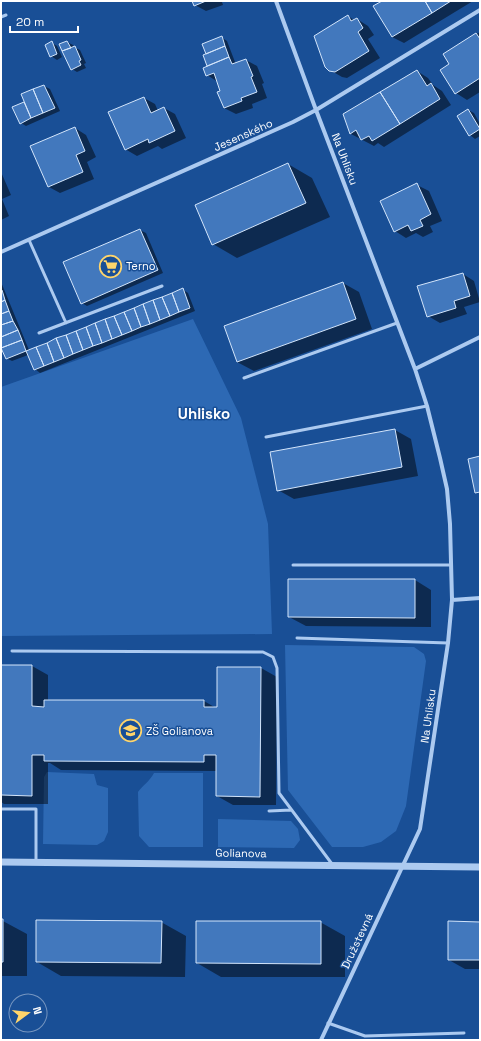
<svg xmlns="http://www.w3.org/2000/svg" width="481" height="1041" viewBox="0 0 481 1041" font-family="'Space Grotesk',sans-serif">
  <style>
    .green { fill: #2d69b4 }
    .shadow { fill: #0007 }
    .building { fill: #4278bd; stroke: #d3e5fb }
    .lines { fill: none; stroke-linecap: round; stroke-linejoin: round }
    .service { stroke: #accaf0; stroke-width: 3 }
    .minor { stroke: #accaf0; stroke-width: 4 }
    .tertiary { stroke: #accaf0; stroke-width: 7 }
    .labels { text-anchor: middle; stroke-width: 3; stroke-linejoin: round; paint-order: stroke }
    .street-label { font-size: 11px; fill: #fff; stroke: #194f96 }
    .poi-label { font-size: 11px; fill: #fff; stroke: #194f96; text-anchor: start }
    .district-label { font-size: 15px; font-weight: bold; fill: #fff; stroke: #194f96 }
  </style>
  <rect width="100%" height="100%" fill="#194f96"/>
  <path class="green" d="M193 319 241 418 268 524 272 634 1 636V387Z
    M285 645 414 647 424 654 426 661 406 806 396 831 381 842 363 847H332L288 790Z
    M47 772 94 774 97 785 108 788V832L104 841 97 845 43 844 44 777Z
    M154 773H203V847H149L139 836 138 792C143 785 150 781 154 773Z
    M218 819 291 821 298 829 300 840 294 848 218 847Z"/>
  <path class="shadow" d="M193 1H226L222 2 223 5 206 11 195 5Z
    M384 1H473L404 43 392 37Z
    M348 16 354 20 357 19 368 26 374 35 368 39 380 58 347 78 342 77 330 70Z
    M480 32V92L467 100 456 93 451 65 444 54Z
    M221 37 227 41 235 62 237 63 246 60 257 66 264 83 262 84 267 98 252 104 253 108 236 114 224 108 222 91 218 82 207 75 210 66 207 65V55Z
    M67 42 73 45 74 47 80 50 86 63 84 64 86 68 77 72 72 69Z
    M52 43 57 46 62 57 57 60 51 56Z
    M417 71 428 78 433 85 442 91 451 105 384 147 378 143 374 146 351 134 344 115Z
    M44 86 50 89 60 111 26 126 21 123 14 107 25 102Z
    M144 98 155 104 158 111 164 108 175 114 186 138 162 149 158 146 137 156 125 149Z
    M468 110 474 113 480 124V136L475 139 470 135Z
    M75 128 86 135 96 157 87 162 94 179 60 193 49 187 31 147Z
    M288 164 312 178 330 217 237 258 213 244Z
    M1 172 11 195 2 199 9 216 1 220Z
    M417 185 429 191 442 221 430 226 433 232 423 237 416 233 406 238 395 231Z
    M140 230 146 233 163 273 87 306 82 303Z
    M463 274 474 281 480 302 464 307 467 314 440 323 428 316Z
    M1 282 29 350 182 289 188 293 195 311 40 373 35 369 28 355 12 361 6 358 1 345Z
    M343 283 359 292 372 329 254 371 237 362Z
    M395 430 411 439 418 476 294 499 278 490Z
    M289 580H415L431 590V627L306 626 289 617Z
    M1 666H32L48 675V701H204L216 708 261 668 277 677 276 805H233L217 796V771L61 770 50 763H48V804H4L1 802Z
    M1 920 27 934V976H1Z
    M161 922 186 936 185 977 61 976 37 962Z
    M320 922 345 936V977H221L197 963Z
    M480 923V969H465L449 960Z"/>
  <path class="building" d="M192 1H206L194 6Z
    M382 1H425L432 13 392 37 373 6Z
    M425 1H451L432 13Z
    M348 15 351 21 357 18 363 28 358 32 369 51 335 72 329 71 325 67 314 36Z
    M476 33 480 39V78L455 94 440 70 449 64 443 54Z
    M222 36 225 46 206 54 202 44Z
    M52 41 57 54 50 57 45 45Z
    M67 41 71 48 62 51 59 44Z
    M75 46 81 60 79 61 81 65 71 70 62 51Z
    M225 46 229 57 207 66 203 55Z
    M229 57 232 64 246 59 253 76 251 77 257 92 241 98 242 101 224 108 217 92 220 91 214 73 206 76 203 68Z
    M417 70 427 86 431 83 440 99 400 124 380 92Z
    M44 85 55 108 43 113 33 89Z
    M33 89 43 113 31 118 21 94Z
    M380 92 400 124 372 141 369 136 361 140 356 130 350 134 343 114Z
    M144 97 151 113 164 107 175 131 149 143 148 139 125 150 108 112Z
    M24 102 31 118 20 124 12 107Z
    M468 109 480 129 469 136 457 116Z
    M75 127 85 151 76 155 83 172 48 187 30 146Z
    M288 163 306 203 212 245 195 205Z
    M417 183 431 214 420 220 423 226 411 231 408 225 394 232 380 201Z
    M140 229 158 270 81 304 63 262Z
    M463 273 470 296 454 301 456 308 427 317 417 286Z
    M343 282 356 319 237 362 224 326Z
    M183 288 190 308 179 312 172 293Z
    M2 290 5 300 1 302V291Z
    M172 293 179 312 170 316 162 297Z
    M162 297 170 316 160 320 153 300Z
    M5 300 9 311 1 314V302Z
    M153 300 160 320 150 324 143 304Z
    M143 304 150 324 141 327 134 308Z
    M134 308 141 327 132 331 124 312Z
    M9 311 13 321 1 325V314Z
    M124 312 132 331 122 335 114 316Z
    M114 316 122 335 112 339 105 319Z
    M105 319 112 339 102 343 95 323Z
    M13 321 18 330 1 337V325Z
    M95 323 102 343 93 346 86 327Z
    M86 327 93 346 83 350 76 331Z
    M18 330 22 340 1 348V337Z
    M76 331 83 350 73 354 66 335Z
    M66 335 73 354 64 358 56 338Z
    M56 338 64 358 54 362 47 343Z
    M22 340 26 351 6 359 1 348Z
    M47 343 54 362 44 366 36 347Z
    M36 347 44 366 34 370 26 351Z
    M395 429 402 467 277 491 270 452Z
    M480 456V492L475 493 468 459Z
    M288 579H415V618L288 617Z
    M1 665H32V706L44 707V700H204V707H217V667H261L260 797 216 796V755H204V762L44 761V755H32V796L1 795Z
    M1 919H3V962H1Z
    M36 920 162 921 161 963 36 962Z
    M196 921H321V964L196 963Z
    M448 921 480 922V960H448Z"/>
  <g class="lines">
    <path class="service" d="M1 17 6 15
      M29 240 66 323
      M39 333 162 286
      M244 378 397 323
      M266 437 427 406
      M293 565H451
      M297 638 448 643
      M12 651 263 652 273 657 277 668 279 793 332 864
      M1 809H36V862
      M269 811 291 810
      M328 1023 365 1036 464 1033"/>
    <path class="minor" d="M276 1 316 110 415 369 427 406 440 458 447 489 450 524 452 600 448 643 420 829 321 1040
      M1 252 293 122 316 110 480 10
      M415 369 480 337
      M452 600 480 598"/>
    <path class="tertiary" d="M1 862 480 867"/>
  </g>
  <defs>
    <symbol id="supermarket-ring" viewBox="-11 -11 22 22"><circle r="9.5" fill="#194f96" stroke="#ffd56b" stroke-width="1.5"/><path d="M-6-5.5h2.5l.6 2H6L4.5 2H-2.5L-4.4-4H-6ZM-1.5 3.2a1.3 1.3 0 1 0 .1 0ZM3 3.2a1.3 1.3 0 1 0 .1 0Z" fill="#ffd56b"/></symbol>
    <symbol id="school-ring" viewBox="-11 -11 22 22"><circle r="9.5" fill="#194f96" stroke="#ffd56b" stroke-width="1.5"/><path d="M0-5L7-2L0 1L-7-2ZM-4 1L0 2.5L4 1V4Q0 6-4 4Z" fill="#ffd56b"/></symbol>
  </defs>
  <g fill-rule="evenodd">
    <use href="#supermarket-ring" x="98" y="254" width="25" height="25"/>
    <use href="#school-ring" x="118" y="718" width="25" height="25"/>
  </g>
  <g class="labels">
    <g class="street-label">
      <text transform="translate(243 135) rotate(-24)" y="4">Jesenského</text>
      <text transform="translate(345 159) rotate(69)" y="4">Na Uhlisku</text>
      <text transform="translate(428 716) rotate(-82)" y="4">Na Uhlisku</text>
      <text transform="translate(241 853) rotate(1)" y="4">Golianova</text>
      <text transform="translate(357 941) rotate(-65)" y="4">Družstevná</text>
    </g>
    <g class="poi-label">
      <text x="126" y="270">Terno</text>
      <text x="146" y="735">ZŠ Golianova</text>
    </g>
    <g class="district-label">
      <text x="204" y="419">Uhlisko</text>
    </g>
  </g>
  <rect width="481" height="1041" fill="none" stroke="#ffffff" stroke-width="4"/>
  <g transform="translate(28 1013) rotate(75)"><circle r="19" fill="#194f96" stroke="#7595c0"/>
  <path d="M0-3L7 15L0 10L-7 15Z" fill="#ffd56b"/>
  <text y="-6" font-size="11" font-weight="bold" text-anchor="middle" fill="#ffffff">N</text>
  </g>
  <path d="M10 26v6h68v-6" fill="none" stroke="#ffffff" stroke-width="2"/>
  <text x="16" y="26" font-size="12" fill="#ffffff" stroke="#194f96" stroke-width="3" paint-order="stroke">20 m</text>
</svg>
